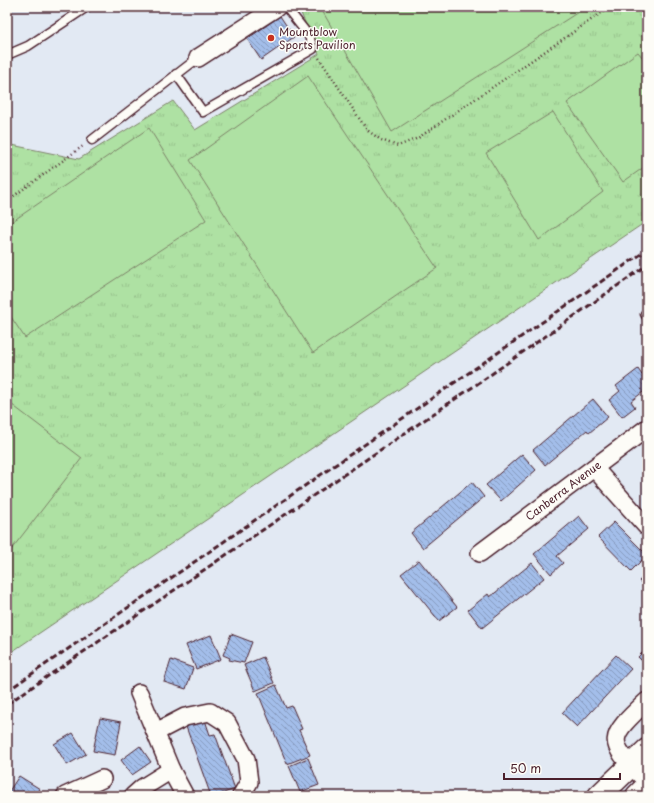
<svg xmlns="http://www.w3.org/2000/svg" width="654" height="803" viewBox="0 0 654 803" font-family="'Playpen Sans',sans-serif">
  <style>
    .grass { fill: url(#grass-tufts); stroke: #7c8067 }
    .pitch { fill: #aee1a3; stroke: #7c8067 }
    .building { fill: url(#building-back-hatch); stroke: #4a1f2b }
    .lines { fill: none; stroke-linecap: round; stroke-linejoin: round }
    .lane-casing { stroke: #4a1f2b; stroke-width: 11 }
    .street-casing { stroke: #4a1f2b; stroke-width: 20 }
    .primary-casing { stroke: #4a1f2b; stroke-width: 25 }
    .path { stroke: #4a1f2b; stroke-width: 2.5; stroke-dasharray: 1 3; stroke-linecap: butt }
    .lane { stroke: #fdfcf7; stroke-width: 8 }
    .street { stroke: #fdfcf7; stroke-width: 17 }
    .primary { stroke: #fdfcf7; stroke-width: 22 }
    .rail { stroke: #4a1f2b; stroke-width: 3; stroke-dasharray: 6 3; stroke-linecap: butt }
    .poi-dot { fill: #c8321e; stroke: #fdfcf7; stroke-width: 1.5 }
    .labels { text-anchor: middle; stroke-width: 3; stroke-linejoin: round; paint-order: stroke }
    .poi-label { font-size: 11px; fill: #4a1f2b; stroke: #fdfcf7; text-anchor: start }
    .street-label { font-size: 11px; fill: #4a1f2b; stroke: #fdfcf7 }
  </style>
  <defs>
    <pattern id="grass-tufts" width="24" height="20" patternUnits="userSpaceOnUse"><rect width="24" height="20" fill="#aee1a3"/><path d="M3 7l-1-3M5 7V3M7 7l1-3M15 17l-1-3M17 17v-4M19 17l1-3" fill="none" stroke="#97c18c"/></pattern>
    <pattern id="building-back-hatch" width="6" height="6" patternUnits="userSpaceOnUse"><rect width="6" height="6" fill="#a3beea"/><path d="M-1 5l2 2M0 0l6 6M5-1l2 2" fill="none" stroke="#879abe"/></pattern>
  </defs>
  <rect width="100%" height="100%" fill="#e2e9f3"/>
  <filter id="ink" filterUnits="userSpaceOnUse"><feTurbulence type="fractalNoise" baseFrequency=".025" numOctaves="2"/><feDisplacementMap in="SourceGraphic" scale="8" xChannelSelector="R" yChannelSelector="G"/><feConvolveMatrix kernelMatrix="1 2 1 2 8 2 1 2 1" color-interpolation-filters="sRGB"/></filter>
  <g filter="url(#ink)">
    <path class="grass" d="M307 7H647V221L7 655V144L79 159 173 101 195 130 319 54 300 11Z"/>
    <path class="pitch" d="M320 7H586L392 132Z
      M638 52 647 63V165L623 182 567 103Z
      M308 76 437 268 313 353 190 160Z
      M553 112 603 192 539 240 486 153Z
      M149 128 206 220 25 338 7 311V225Z
      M7 401 82 458 7 555Z"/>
    <path class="building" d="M280 16 294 37 261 60 247 39Z
      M638 369 642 375 647 371V389L631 401 635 407 622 417 609 400 620 391 616 386Z
      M593 399 608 417 589 433 587 430 545 465 533 450Z
      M522 454 536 470 501 501 486 485Z
      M472 482 484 497 423 548 411 533Z
      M579 516 589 529 557 556 563 563 551 574 534 554Z
      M614 522 647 555 631 571 598 537Z
      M419 560 457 607 439 621 401 574Z
      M532 563 544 578 482 628 468 610 488 594 490 597Z
      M647 573V589L639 581Z
      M231 634 252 642 244 663 229 660 230 658 223 655Z
      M211 635 221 659 196 669 186 645Z
      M647 648V666L638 657Z
      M616 655 631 669 577 727 562 713Z
      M263 657 274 683 255 691 244 665Z
      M171 660 193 668 186 689 164 682Z
      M276 685 286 708 292 706 302 729 299 730 310 755 287 764 258 693Z
      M204 717 210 735 215 734 235 789 215 796H211L185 724Z
      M100 718 121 722 115 755 93 751Z
      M73 733 86 754 67 765 54 744Z
      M140 746 151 762 132 775 121 760Z
      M308 758 319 785 300 792 289 766Z
      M19 776 40 789 35 796H10L7 794Z"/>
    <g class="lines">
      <defs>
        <path id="lane" d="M7 55 28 46 87 7
          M176 74 203 112 313 49 309 36 286 7
          M92 140 198 58
          M645 314 647 317"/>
        <g id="street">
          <path d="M198 58 277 7"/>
          <path d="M594 468 647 527"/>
          <path id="s1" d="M480 553 647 428"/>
          <path d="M139 693 171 770 185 796"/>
          <path d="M647 701C604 741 608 741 647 782"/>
          <path d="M156 732 185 717 210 712 227 723 246 759 249 782 241 796"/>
          <path d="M65 796 102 779"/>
          <path d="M133 796 142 788 171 770"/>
        </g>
        <path id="primary" d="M599 796 647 750
          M637 796 647 786"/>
      </defs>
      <use href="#lane" class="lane-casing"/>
      <use href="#street" class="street-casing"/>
      <use href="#primary" class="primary-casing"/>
      <path class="path" d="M319 58 367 130 381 140 398 146 418 138 610 7
        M7 201 83 146
        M347 796 353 793 359 796"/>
      <use href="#lane" class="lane"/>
      <use href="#street" class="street"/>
      <use href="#primary" class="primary"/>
      <path class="rail" d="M7 691 647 250
        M7 704 483 380 647 265"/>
    </g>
  </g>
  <circle class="poi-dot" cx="271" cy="38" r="4"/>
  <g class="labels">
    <g class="poi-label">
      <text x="279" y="36">Mountblow<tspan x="279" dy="13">Sports Pavilion</tspan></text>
    </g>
    <g class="street-label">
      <text dy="4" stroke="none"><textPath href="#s1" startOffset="104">Canberra Avenue</textPath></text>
    </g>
  </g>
  <rect width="654" height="803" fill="none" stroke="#fdfcf7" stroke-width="24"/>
  <rect x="12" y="12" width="630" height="779" fill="none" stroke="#4a1f2b" stroke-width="1.5" filter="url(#ink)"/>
  <path d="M504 773v6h116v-6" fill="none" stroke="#4a1f2b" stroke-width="2"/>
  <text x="510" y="773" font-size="12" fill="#4a1f2b" stroke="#fdfcf7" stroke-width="3" paint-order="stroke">50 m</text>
</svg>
